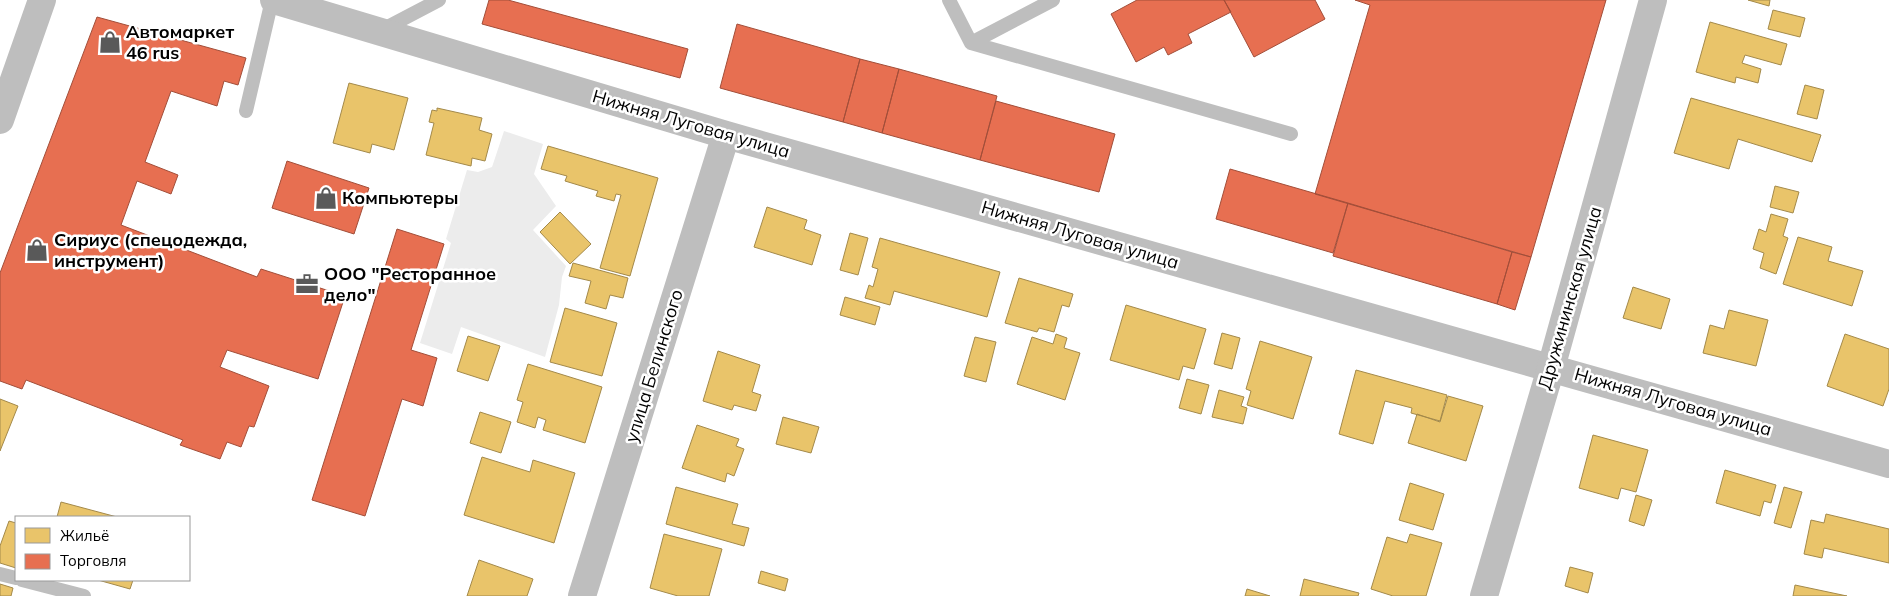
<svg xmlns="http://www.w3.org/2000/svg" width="1889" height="596" viewBox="0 0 1889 596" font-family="Mulish,sans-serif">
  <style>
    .green { fill: #ececec }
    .homes { fill: #e9c46a; stroke: #a3894a }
    .shops { fill: #e76f51; stroke: #a24e39 }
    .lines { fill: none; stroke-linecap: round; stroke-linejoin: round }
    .service { stroke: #bebebe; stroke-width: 14 }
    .minor { stroke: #bebebe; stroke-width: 28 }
    .tertiary { stroke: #bebebe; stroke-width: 28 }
    .labels { text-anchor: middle; stroke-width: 5; stroke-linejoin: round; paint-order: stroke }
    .poi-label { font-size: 18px; font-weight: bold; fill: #000; stroke: #fff; text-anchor: start }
    .street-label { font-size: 18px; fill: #000; stroke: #fff }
  </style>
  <rect width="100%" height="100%" fill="#fff"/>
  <path class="green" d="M504 131 543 144 534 174 556 206 533 230 566 266 562 277 559 305 545 357 461 327 452 354 420 343 451 243 446 239 467 170 478 172 492 167Z"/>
  <path class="homes" d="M1748 0H1770L1769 6Z
    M1773 10 1805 18 1800 37 1768 29Z
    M1710 22 1787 44 1781 65 1745 55 1742 63 1761 69 1758 83 1736 77 1735 83 1696 72Z
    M349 83 408 98 394 150 372 144 370 153 333 143Z
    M1805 85 1824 90 1817 119 1797 114Z
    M1691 98 1821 135 1812 162 1738 139 1729 169 1674 153Z
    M437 108 482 118 479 130 492 134 485 161 472 158 471 166 426 155 434 123 429 122 432 110 437 111Z
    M548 146 658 178 630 276 600 268 621 195 616 194 614 201 596 196 598 191 565 181 567 176 541 169Z
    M1775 186 1799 192 1793 213 1770 207Z
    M767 207 807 220 804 229 821 235 812 265 754 247Z
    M560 212 591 244 570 264 540 232Z
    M1771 214 1788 219 1783 236 1788 238 1776 274 1760 268 1764 253 1753 249 1759 229 1766 232Z
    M850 233 868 238 858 275 840 270Z
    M1798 237 1832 247 1828 261 1863 271 1852 306 1783 284Z
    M880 238 1000 272 987 317 894 291 890 305 865 298 869 285 873 287 878 269 872 267Z
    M573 263 628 278 623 298 610 295 606 309 585 303 591 281 569 276Z
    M1019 278 1073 294 1069 307 1062 305 1054 332 1039 328 1037 332 1005 323Z
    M1633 287 1670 299 1661 329 1623 318Z
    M845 297 880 307 875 325 840 315Z
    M1126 305 1206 329 1194 369 1183 366 1179 380 1110 360Z
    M565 308 617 323 602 376 550 362Z
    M1729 310 1768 320 1756 366 1703 353 1710 325 1724 329Z
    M1222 333 1240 338 1232 369 1214 364Z
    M1056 334 1067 338 1064 348 1080 353 1065 400 1017 384 1032 337 1053 344Z
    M1845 334 1889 349V389L1883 406 1827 386Z
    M468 336 500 346 488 381 457 371Z
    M975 337 996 342 986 382 964 376Z
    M1260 341 1312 357 1293 419 1247 405 1251 391 1246 389Z
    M718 351 760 365 752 392 761 395 756 411 734 405 732 410 703 401Z
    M528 364 602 387 585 443 543 430 546 420 538 417 535 428 517 422 523 402 517 400Z
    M1356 370 1447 395 1440 421 1411 413 1412 408 1385 401 1373 444 1339 434Z
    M1187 379 1209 385 1201 414 1179 408Z
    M1219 390 1244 397 1241 406 1247 408 1243 424 1212 417Z
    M1448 396 1483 406 1466 461 1408 443 1417 414 1440 422Z
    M0 399 18 406 0 451Z
    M480 412 511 422 501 453 470 443Z
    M783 417 819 427 811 453 776 444Z
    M697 425 739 439 736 446 744 449 734 476 727 473 725 482 682 468Z
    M1593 435 1648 450 1636 492 1621 488 1618 499 1579 488Z
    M482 457 530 472 533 460 575 473 554 543 464 515Z
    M1725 470 1776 485 1771 503 1764 501 1760 516 1716 503Z
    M1410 483 1444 494 1433 530 1399 520Z
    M676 487 738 504 732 524 749 528 744 546 666 524Z
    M1784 487 1802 492 1791 528 1774 523Z
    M1636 495 1652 500 1644 526 1629 521Z
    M61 502 117 517H57Z
    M1826 514 1889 529V563L1824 548 1822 558 1804 554 1811 520 1824 523Z
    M9 521 16 523V568L0 563V546Z
    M664 534 722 549 709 596H678L650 588Z
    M1410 534 1442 543 1426 596H1393L1371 589 1387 537 1407 543Z
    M479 560 533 579 527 596H467Z
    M1570 567 1593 573 1588 593 1565 586Z
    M761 571 788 579 785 591 758 583Z
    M1304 579 1359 593 1358 596H1300Z
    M98 580H133L130 589Z
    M0 584 13 588 11 596H0Z
    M1795 585 1847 596H1793Z
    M1247 589 1270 596H1245Z"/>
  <path class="shops" d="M489 0H508L688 49 680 78 482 24Z
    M1137 0H1224L1231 12 1188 34 1192 43 1168 55 1164 47 1136 62 1111 14Z
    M1224 0H1315L1325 19 1254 57Z
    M1355 0H1606L1531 257 1315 194 1370 5Z
    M97 17 246 58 238 85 224 81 217 106 171 91 145 162 178 175 171 194 137 181 121 225 257 277 261 269 345 296 318 379 227 350 220 367 269 386 254 427 249 426 241 447 227 442 220 459 180 445 183 440 26 380 22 389 0 381V273Z
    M737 24 860 59 843 122 720 88Z
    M860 59 899 69 882 133 843 122Z
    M899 69 997 96 980 160 882 133Z
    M996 101 1115 134 1099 192 980 160Z
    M287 161 369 188 354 234 272 208Z
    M1230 169 1348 203 1333 253 1216 219Z
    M1348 203 1512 252 1497 304 1333 256Z
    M397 229 444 244 411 350 437 358 423 406 402 399 365 516 312 500Z
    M1512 252 1531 257 1515 310 1497 304Z"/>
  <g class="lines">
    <path class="service" d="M949 0 971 43 1053 0
      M380 31 439 0
      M971 43 1291 134
      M246 111 272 0
      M0 574 16 578
      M22 580 84 596"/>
    <path class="minor" d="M274 0 726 135 1889 464
      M582 596 726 135"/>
    <path class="tertiary" d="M0 120 42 0
      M1484 596 1551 368 1653 0"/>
  </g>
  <defs>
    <symbol id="shop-bare" viewBox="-9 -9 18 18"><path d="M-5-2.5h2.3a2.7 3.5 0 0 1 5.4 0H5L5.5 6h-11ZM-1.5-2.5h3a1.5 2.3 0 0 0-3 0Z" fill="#595959" stroke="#fff" stroke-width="2.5" paint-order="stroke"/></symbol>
    <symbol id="office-bare" viewBox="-9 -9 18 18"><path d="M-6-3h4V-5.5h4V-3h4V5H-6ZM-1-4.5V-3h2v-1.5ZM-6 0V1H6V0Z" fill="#595959" stroke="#fff" stroke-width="2.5" paint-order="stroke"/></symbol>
  </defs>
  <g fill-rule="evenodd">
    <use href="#shop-bare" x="94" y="26" width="32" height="32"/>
    <use href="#shop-bare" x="310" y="182" width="32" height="32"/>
    <use href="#shop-bare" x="21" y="234" width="32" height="32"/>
    <use href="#office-bare" x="291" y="268" width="32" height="32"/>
  </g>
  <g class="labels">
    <g class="poi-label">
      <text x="126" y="38">Автомаркет<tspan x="126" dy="21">46 rus</tspan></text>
      <text x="342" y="204">Компьютеры</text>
      <text x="54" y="246">Сириус (спецодежда,<tspan x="54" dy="21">инструмент)</tspan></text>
      <text x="324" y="280">ООО "Ресторанное<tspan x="324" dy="21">дело"</tspan></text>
    </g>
    <g class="street-label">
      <text transform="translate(691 124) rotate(16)" y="6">Нижняя Луговая улица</text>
      <text transform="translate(1080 235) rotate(16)" y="6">Нижняя Луговая улица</text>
      <text transform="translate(1570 298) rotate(-74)" y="6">Дружининская улица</text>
      <text transform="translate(654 366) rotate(-73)" y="6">улица Белинского</text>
      <text transform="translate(1673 402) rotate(16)" y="6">Нижняя Луговая улица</text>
    </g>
  </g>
  <rect x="15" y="516" width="175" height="65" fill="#ffffff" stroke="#999999"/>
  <rect x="25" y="528" width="25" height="15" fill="#e9c46a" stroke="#999999"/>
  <text x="60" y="541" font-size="15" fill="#000000">Жильё</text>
  <rect x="25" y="554" width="25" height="15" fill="#e76f51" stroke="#999999"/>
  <text x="60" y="566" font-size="15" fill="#000000">Торговля</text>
</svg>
